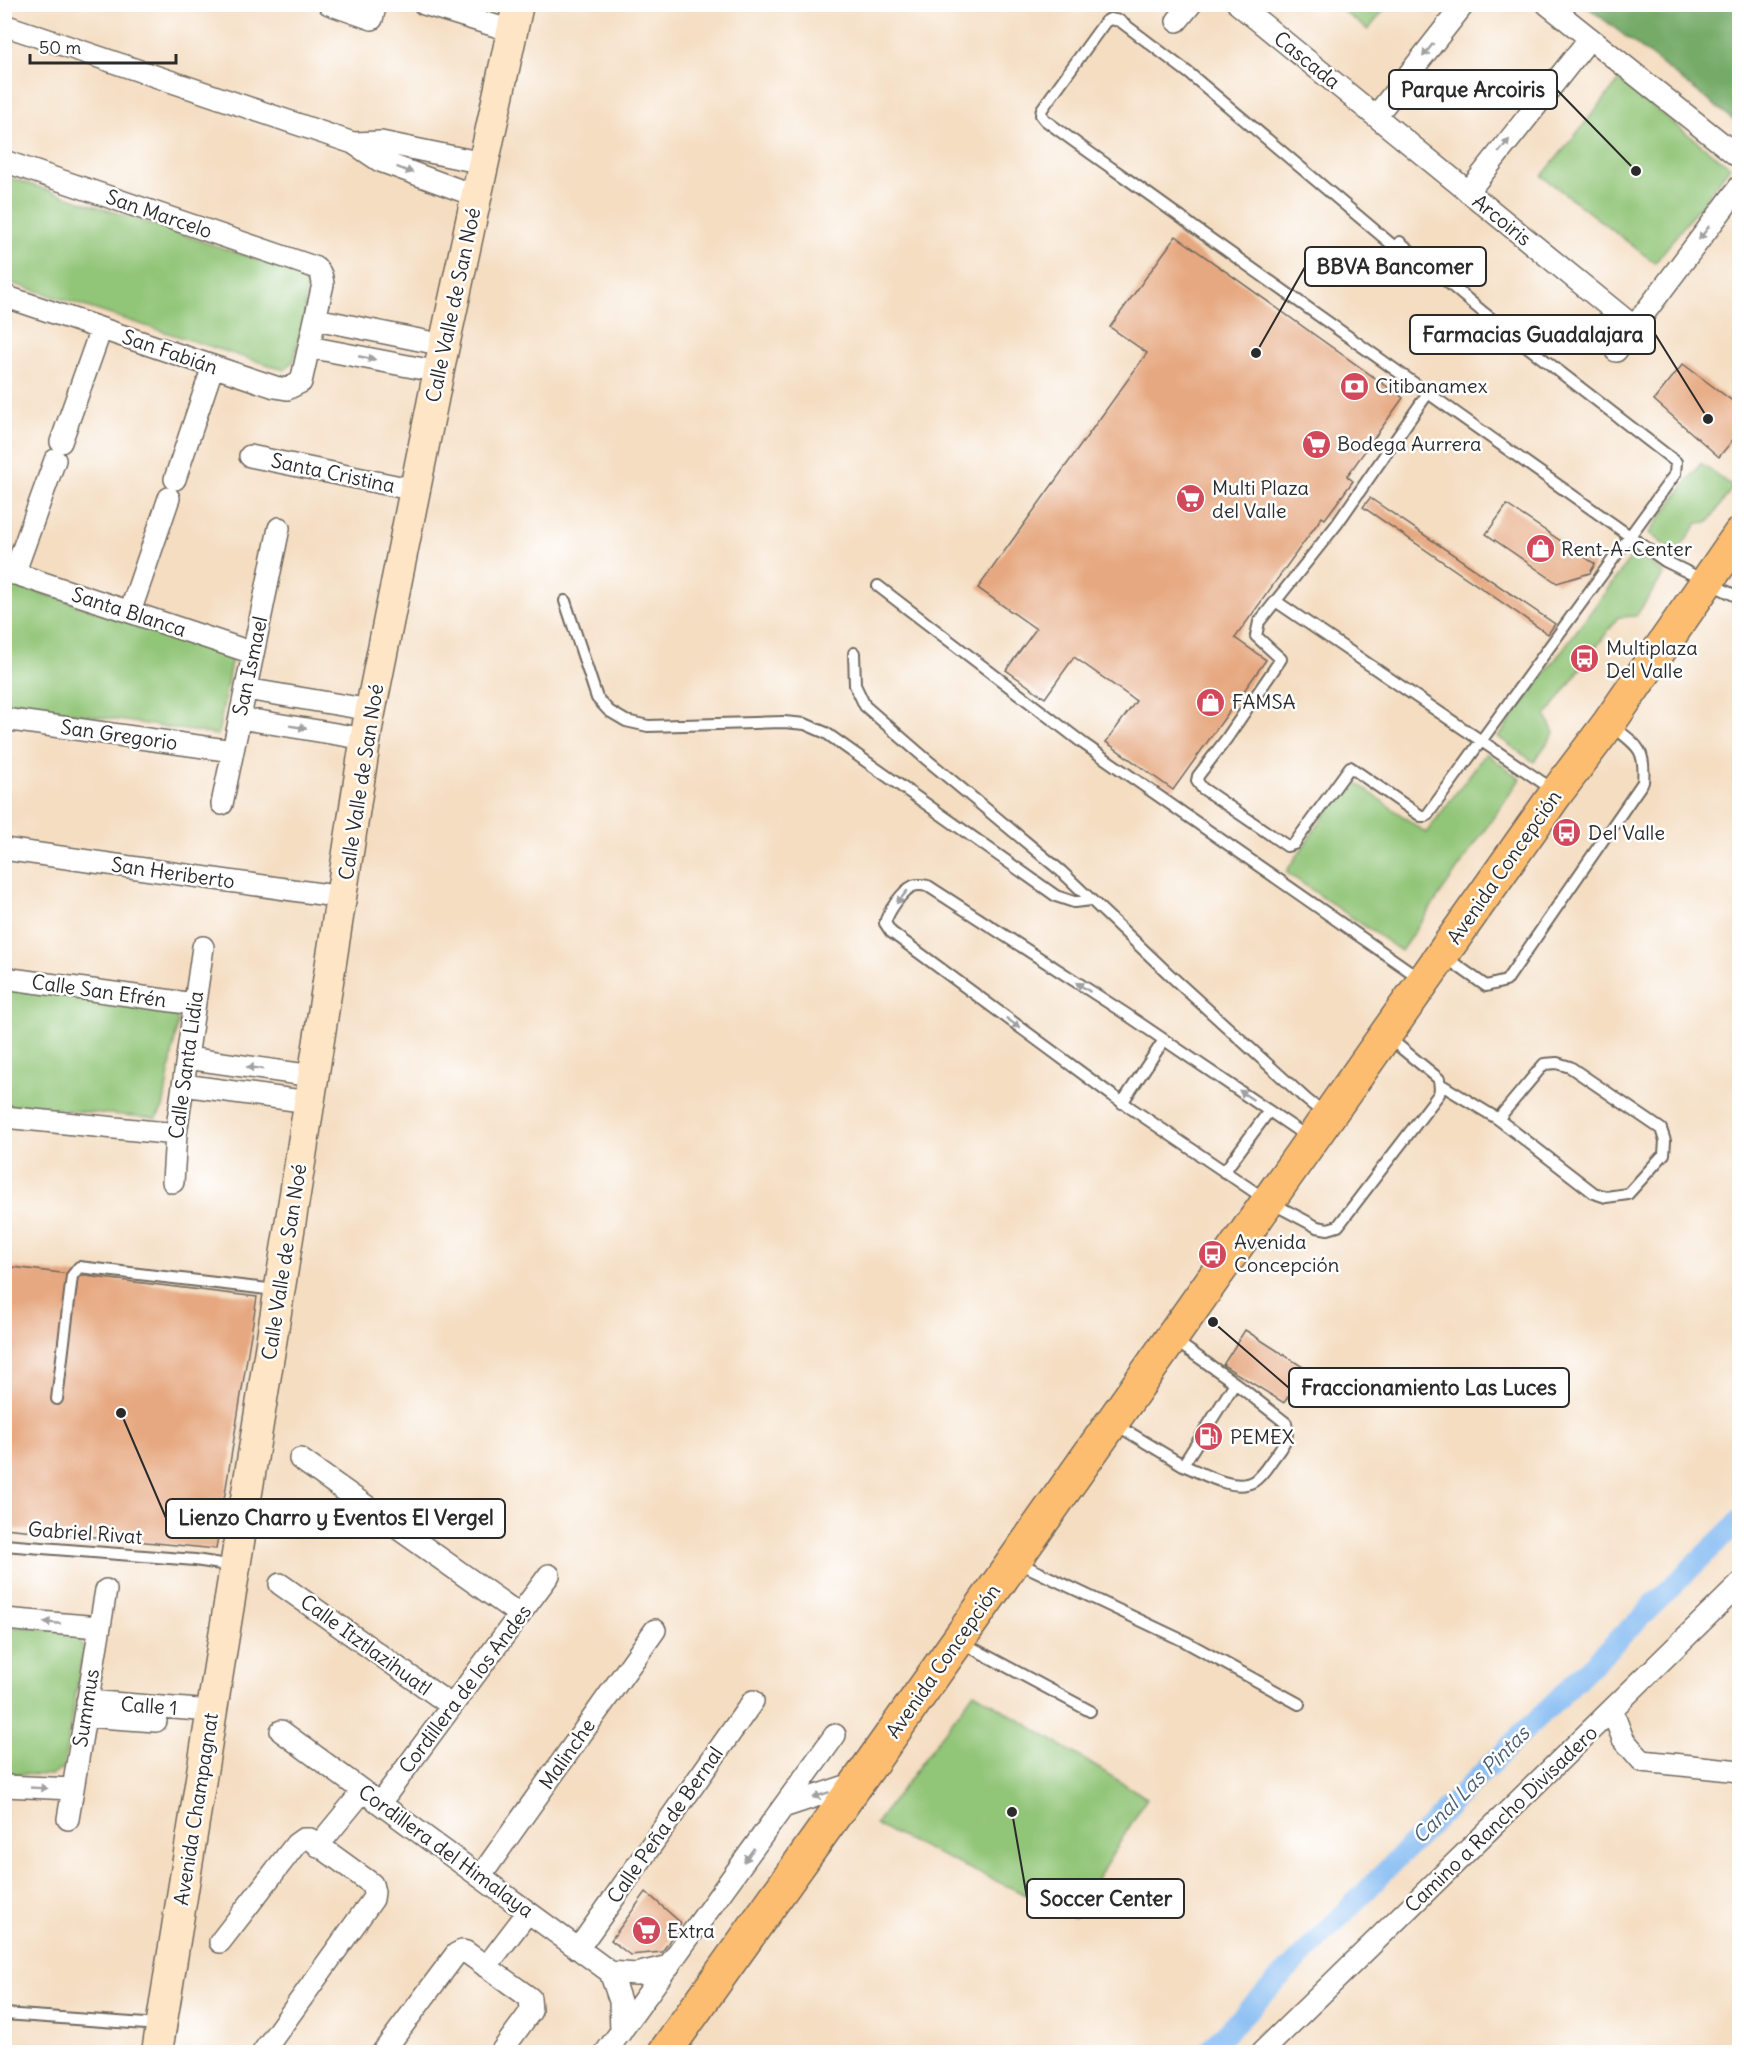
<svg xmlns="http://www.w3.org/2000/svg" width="1744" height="2057" viewBox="0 0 1744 2057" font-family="Delius,sans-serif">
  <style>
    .green { fill: #91c577; stroke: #5e7851; stroke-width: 1.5 }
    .forest { fill: #74aa68; stroke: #506a4a; stroke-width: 1.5 }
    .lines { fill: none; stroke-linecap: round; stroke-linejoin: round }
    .canal { stroke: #82baf2; stroke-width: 21 }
    .building { fill: #e6a880 }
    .lane-casing { stroke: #716960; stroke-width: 14 }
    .street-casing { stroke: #716960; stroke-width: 24 }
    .secondary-casing { stroke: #716960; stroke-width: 33 }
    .primary-casing { stroke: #716960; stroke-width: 36 }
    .lane { stroke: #fff; stroke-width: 10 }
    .street { stroke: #fff; stroke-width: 21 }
    .secondary { stroke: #fee5c5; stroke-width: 30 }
    .primary { stroke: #fcbd6f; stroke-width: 33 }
    .oneway { fill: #a0a0a0 }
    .labels { text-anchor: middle; stroke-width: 5; stroke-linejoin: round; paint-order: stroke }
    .street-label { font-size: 20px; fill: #2b2b2b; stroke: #fff }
    .poi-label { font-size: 20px; fill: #2b2b2b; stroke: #fff; text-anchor: start }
    .water-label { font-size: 21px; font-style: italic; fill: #495d71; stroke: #fff }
    .leader { fill: none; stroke: #2b2b2b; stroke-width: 2 }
    .callout-dot { fill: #2b2b2b; stroke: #fff; stroke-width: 2 }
    .callout { fill: #fff; stroke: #2b2b2b; stroke-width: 2 }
    .callout-label { font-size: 21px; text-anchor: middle; font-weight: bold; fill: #2b2b2b }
  </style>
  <rect width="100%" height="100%" fill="#fff"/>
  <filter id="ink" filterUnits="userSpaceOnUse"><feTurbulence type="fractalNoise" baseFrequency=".0167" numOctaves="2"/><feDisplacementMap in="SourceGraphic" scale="12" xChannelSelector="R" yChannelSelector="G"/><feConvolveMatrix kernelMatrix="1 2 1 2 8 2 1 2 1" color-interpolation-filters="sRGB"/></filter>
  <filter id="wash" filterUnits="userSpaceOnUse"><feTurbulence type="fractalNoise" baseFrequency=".008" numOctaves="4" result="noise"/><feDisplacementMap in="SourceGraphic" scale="24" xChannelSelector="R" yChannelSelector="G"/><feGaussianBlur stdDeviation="1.35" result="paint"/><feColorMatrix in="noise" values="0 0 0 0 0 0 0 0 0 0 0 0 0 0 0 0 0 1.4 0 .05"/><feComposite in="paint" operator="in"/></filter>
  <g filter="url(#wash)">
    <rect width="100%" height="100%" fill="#f4ddc1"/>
    <path class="green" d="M1335 5H1388L1368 30Z
      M1619 81 1730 167 1655 263 1542 176Z
      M5 176 307 276 304 317 294 360 284 370 5 281Z
      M1701 463 1733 487 1709 522 1698 523 1676 554 1649 533Z
      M1635 552 1664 574 1636 616 1618 617 1546 716 1554 733 1534 762 1498 737Z
      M5 581 232 656 218 735 5 703Z
      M1486 753 1520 779 1401 951 1286 872 1350 778 1426 833Z
      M5 987 171 1009 178 1021 163 1108 156 1118 5 1105Z
      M4 1626 80 1631 83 1651 63 1769 51 1775 5 1774Z
      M974 1692 1147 1798 1074 1917 875 1825Z"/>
    <path class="forest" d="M1585 5H1739V124Z"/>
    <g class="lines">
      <path class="canal" d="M1207 2052 1486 1769 1740 1520"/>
    </g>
    <g id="blocks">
      <path class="building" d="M1176 236 1403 398 1347 476 1353 481 1325 519 1322 517 1235 638 1266 660 1173 790 1106 742 1136 701 1074 657 1045 698 1006 670 1036 629 978 588 1147 353 1110 327Z
        M1683 364 1739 406 1740 431 1719 457 1654 400Z
        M1370 498 1555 624 1548 634 1363 507Z
        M1507 505 1595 564 1590 573 1557 583 1486 534Z
        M4 1266 257 1297 216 1549 4 1528Z
        M1245 1330 1306 1369 1284 1403 1223 1365Z
        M646 1892 681 1923 662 1952 630 1955 611 1940Z"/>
    </g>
  </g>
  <g filter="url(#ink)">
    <use href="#blocks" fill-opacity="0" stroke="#716960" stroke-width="1.5"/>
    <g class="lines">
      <defs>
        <path id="lane" d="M1740 383V390
          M1428 393 1337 524 1259 622 1256 636 1281 659 1227 738 1198 776 1197 781 1202 788 1287 846 1294 844 1350 767 1421 816H1426L1428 814 1675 474 1676 462 1484 313 1400 242 1396 248 1190 74 1120 21 1110 19 1105 22 1042 109 1041 115 1045 120C1094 157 1146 191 1195 228L1665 561 1740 598
          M878 586 1084 744 1421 979
          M565 601 597 698 609 711 626 721 648 726 784 722 805 724 826 733 1056 896 1074 902 1091 900
          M1277 602 1555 791
          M854 653 855 685 865 706 926 759 1062 872 1171 976 1307 1100 1326 1115
          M1445 957 1486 986 1506 981 1643 782C1646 747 1636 745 1611 725
          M1557 1063 1570 1067 1661 1129 1665 1141 1664 1154 1628 1194 1606 1197 1594 1193 1498 1119 1544 1064Z
          M1440 1084 1498 1119
          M1122 1103 1164 1040
          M1309 1138 1126 1014 928 886C923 885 918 884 913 886 902 891 888 912 885 923L891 932 1113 1096 1268 1201 1317 1227 1328 1229 1338 1226 1439 1094 1440 1089 1439 1079 1389 1038
          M1224 1172 1269 1111
          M57 1399 72 1276 79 1267 276 1290
          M1115 1424 1183 1465 1235 1383 1174 1340
          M1183 1465C1202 1473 1235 1493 1254 1481 1263 1475 1268 1465 1275 1456 1283 1445 1290 1437 1286 1423L1235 1383
          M4 1545 195 1560 234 1566
          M1017 1562 1186 1642 1299 1704
          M961 1642 1090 1711
          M4 2014 160 2025"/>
        <path id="street" d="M329 4 372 19 376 4
          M424 4 512 31
          M1238 4 1633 326
          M1547 4 1740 158
          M1177 21 1191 4
          M4 25 353 143 380 161 476 196
          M1376 116 1464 4
          M353 143 381 142 483 163
          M4 161 314 267C321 271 322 276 323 284L301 382 287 389 275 387 4 296
          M1468 192 1590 38
          M316 319 444 345
          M309 347 439 372
          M1616 351 1740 186
          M61 442 101 329
          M250 456 415 490
          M175 479 213 366
          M4 570 253 653
          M14 574 55 460
          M130 612 169 498
          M246 689 371 710
          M240 718 366 739
          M4 719 233 751
          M222 804 279 528
          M4 849 342 897
          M4 978 194 1004
          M187 1058 313 1076
          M183 1085 309 1102
          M4 1117 176 1134
          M173 1182 176 1134 203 947
          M300 1459 520 1615
          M280 1584 452 1706
          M4 1619 99 1627
          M87 1701 211 1711
          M1612 1710 1623 1739 1642 1761 1740 1771
          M85 1716 156 1721
          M281 1731 610 1972 636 1974 669 1966
          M4 1786 73 1789
          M380 1803 549 1575
          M783 1807 858 1782
          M68 1819 106 1590
          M318 1846 363 1791
          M480 1877 655 1630
          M220 1942 296 1844 303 1839H310L372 1884 374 1892 373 1899 263 2052
          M578 1949 753 1701
          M486 1967 528 1912
          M610 1972 620 2001 621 2032
          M383 2052 456 1954 462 1951 466 1952 530 1998 531 2011 501 2052
          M606 2052 835 1735
          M1262 2052 1740 1584"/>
        <path id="secondary" d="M157 2052 299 1169 368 723 442 355 518 4"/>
        <path id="primary" d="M665 2052 858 1782 1557 792 1609 723 1740 534"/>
      </defs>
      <use href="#lane" class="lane-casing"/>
      <use href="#street" class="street-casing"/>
      <use href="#secondary" class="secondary-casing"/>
      <use href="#primary" class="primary-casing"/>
      <use href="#lane" class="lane"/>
      <use href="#street" class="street"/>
      <use href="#secondary" class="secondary"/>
      <use href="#primary" class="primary"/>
    </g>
    <defs><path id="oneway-solid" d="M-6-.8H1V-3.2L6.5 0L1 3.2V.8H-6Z" transform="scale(1.5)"/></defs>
    <g class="oneway">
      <use href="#oneway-solid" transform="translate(1428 50) rotate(128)"/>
      <use href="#oneway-solid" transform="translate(1504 146) rotate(-51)"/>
      <use href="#oneway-solid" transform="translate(405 170) rotate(20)"/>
      <use href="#oneway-solid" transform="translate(1704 233) rotate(127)"/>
      <use href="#oneway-solid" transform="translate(367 358) rotate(11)"/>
      <use href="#oneway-solid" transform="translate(298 727) rotate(9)"/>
      <use href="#oneway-solid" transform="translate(902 897) rotate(130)"/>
      <use href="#oneway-solid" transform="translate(1083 987) rotate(-147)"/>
      <use href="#oneway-solid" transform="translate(1013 1023) rotate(36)"/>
      <use href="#oneway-solid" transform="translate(255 1068) rotate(-172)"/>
      <use href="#oneway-solid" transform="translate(1246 1095) rotate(-146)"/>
      <use href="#oneway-solid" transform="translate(52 1623) rotate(-175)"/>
      <use href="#oneway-solid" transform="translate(39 1788) rotate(3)"/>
      <use href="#oneway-solid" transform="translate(821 1795) rotate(161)"/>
      <use href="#oneway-solid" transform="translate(749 1855) rotate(126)"/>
    </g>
  </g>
  <defs>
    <symbol id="bank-disc" viewBox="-11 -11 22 22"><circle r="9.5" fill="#d1495b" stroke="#fff"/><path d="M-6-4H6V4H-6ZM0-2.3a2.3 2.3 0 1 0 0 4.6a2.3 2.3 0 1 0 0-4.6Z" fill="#fff"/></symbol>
    <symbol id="supermarket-disc" viewBox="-11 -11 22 22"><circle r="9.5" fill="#d1495b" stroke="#fff"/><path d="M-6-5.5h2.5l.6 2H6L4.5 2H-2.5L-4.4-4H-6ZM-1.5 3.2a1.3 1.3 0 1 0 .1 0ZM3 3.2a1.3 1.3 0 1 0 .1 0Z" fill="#fff"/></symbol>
    <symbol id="shop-disc" viewBox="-11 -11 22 22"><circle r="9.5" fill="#d1495b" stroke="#fff"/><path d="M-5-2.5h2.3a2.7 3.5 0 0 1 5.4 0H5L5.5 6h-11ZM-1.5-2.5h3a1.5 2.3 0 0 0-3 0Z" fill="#fff"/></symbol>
    <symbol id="bus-disc" viewBox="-11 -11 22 22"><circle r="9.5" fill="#d1495b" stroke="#fff"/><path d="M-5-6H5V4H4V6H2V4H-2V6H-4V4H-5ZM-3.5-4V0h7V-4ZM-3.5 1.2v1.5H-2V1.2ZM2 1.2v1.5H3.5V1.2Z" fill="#fff"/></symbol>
    <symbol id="fuel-disc" viewBox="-11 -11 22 22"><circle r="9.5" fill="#d1495b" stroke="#fff"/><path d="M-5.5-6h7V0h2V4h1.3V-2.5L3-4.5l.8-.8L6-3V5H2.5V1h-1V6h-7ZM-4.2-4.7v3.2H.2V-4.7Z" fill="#fff"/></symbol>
  </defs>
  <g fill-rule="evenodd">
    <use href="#bank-disc" x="1338" y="370" width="33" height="33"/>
    <use href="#supermarket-disc" x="1300" y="428" width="33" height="33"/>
    <use href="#supermarket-disc" x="1174" y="482" width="33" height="33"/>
    <use href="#shop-disc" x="1524" y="532" width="33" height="33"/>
    <use href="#bus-disc" x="1568" y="642" width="33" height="33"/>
    <use href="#shop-disc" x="1194" y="686" width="33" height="33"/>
    <use href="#bus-disc" x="1550" y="816" width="33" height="33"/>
    <use href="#bus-disc" x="1196" y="1238" width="33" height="33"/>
    <use href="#fuel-disc" x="1192" y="1420" width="33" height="33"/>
    <use href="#supermarket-disc" x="630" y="1914" width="33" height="33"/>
  </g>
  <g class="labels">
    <g class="street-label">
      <text transform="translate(1307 60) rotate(39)" y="7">Cascada</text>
      <text transform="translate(159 214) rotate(19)" y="7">San Marcelo</text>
      <text transform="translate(1502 220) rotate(39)" y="7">Arcoiris</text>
      <text transform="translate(453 305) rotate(-78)" y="7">Calle Valle de San Noé</text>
      <text transform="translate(170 352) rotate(19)" y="7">San Fabián</text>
      <text transform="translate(333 473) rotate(12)" y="7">Santa Cristina</text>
      <text transform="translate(129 612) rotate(18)" y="7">Santa Blanca</text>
      <text transform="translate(250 666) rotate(-78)" y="7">San Ismael</text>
      <text transform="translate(119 735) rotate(8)" y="7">San Gregorio</text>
      <text transform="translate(361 782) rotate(-81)" y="7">Calle Valle de San Noé</text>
      <text transform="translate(1504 867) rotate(-55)" y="7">Avenida Concepción</text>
      <text transform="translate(173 873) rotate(8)" y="7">San Heriberto</text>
      <text transform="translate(99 991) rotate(8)" y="7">Calle San Efrén</text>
      <text transform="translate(186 1065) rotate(-82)" y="7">Calle Santa Lidia</text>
      <text transform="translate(284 1262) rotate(-81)" y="7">Calle Valle de San Noé</text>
      <text transform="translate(85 1533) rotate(4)" y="7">Gabriel Rivat</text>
      <text transform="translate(366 1645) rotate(36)" y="7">Calle Itztlazihuatl</text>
      <text transform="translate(943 1661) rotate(-55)" y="7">Avenida Concepción</text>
      <text transform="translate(465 1689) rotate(-53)" y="7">Cordillera de los Andes</text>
      <text transform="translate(149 1706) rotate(4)" y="7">Calle 1</text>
      <text transform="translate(86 1708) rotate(-81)" y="7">Summus</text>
      <text transform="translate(567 1754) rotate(-55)" y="7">Malinche</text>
      <text transform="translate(196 1809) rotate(-81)" y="7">Avenida Champagnat</text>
      <text transform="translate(1501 1819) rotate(-44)" y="7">Camino a Rancho Divisadero</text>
      <text transform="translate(665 1825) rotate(-55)" y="7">Calle Peña de Bernal</text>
      <text transform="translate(446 1851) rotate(36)" y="7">Cordillera del Himalaya</text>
    </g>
    <g class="poi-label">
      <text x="1375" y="393">Citibanamex</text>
      <text x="1337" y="451">Bodega Aurrera</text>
      <text x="1212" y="495">Multi Plaza<tspan x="1212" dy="23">del Valle</tspan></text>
      <text x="1561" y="556">Rent-A-Center</text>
      <text x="1606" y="655">Multiplaza<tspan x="1606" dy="23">Del Valle</tspan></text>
      <text x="1232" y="709">FAMSA</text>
      <text x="1588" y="840">Del Valle</text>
      <text x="1234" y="1249">Avenida<tspan x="1234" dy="23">Concepción</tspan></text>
      <text x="1230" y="1444">PEMEX</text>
      <text x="667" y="1938">Extra</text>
    </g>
    <g class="water-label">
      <text transform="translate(1471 1785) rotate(-45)" y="7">Canal Las Pintas</text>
    </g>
  </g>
  <path class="leader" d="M1636 171L1557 90M1256 353L1305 267M1708 419L1655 334M1213 1322L1289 1388M121 1413L166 1518M1012 1812L1027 1898"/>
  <g class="callout-dot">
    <circle cx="1636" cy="171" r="6"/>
    <circle cx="1256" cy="353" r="6"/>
    <circle cx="1708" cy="419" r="6"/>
    <circle cx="1213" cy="1322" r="6"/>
    <circle cx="121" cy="1413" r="6"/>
    <circle cx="1012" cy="1812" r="6"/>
  </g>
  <g class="callout">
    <rect x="1389" y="70" width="168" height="39" rx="6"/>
    <rect x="1305" y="247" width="181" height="39" rx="6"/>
    <rect x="1410" y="315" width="245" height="39" rx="6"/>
    <rect x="1289" y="1368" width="280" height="39" rx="6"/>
    <rect x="166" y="1499" width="339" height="39" rx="6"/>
    <rect x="1027" y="1879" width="157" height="39" rx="6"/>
  </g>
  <g class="callout-label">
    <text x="1473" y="97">Parque Arcoiris</text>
    <text x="1395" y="274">BBVA Bancomer</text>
    <text x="1533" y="342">Farmacias Guadalajara</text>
    <text x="1429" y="1395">Fraccionamiento Las Luces</text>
    <text x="336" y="1525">Lienzo Charro y Eventos El Vergel</text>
    <text x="1106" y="1906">Soccer Center</text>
  </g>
  <rect width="1744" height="2057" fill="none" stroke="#fff" stroke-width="24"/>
  <path d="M30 54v9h146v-9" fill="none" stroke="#2b2b2b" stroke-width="3"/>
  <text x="39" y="54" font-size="18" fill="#2b2b2b" stroke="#ffffff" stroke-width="4.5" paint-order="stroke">50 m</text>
</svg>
